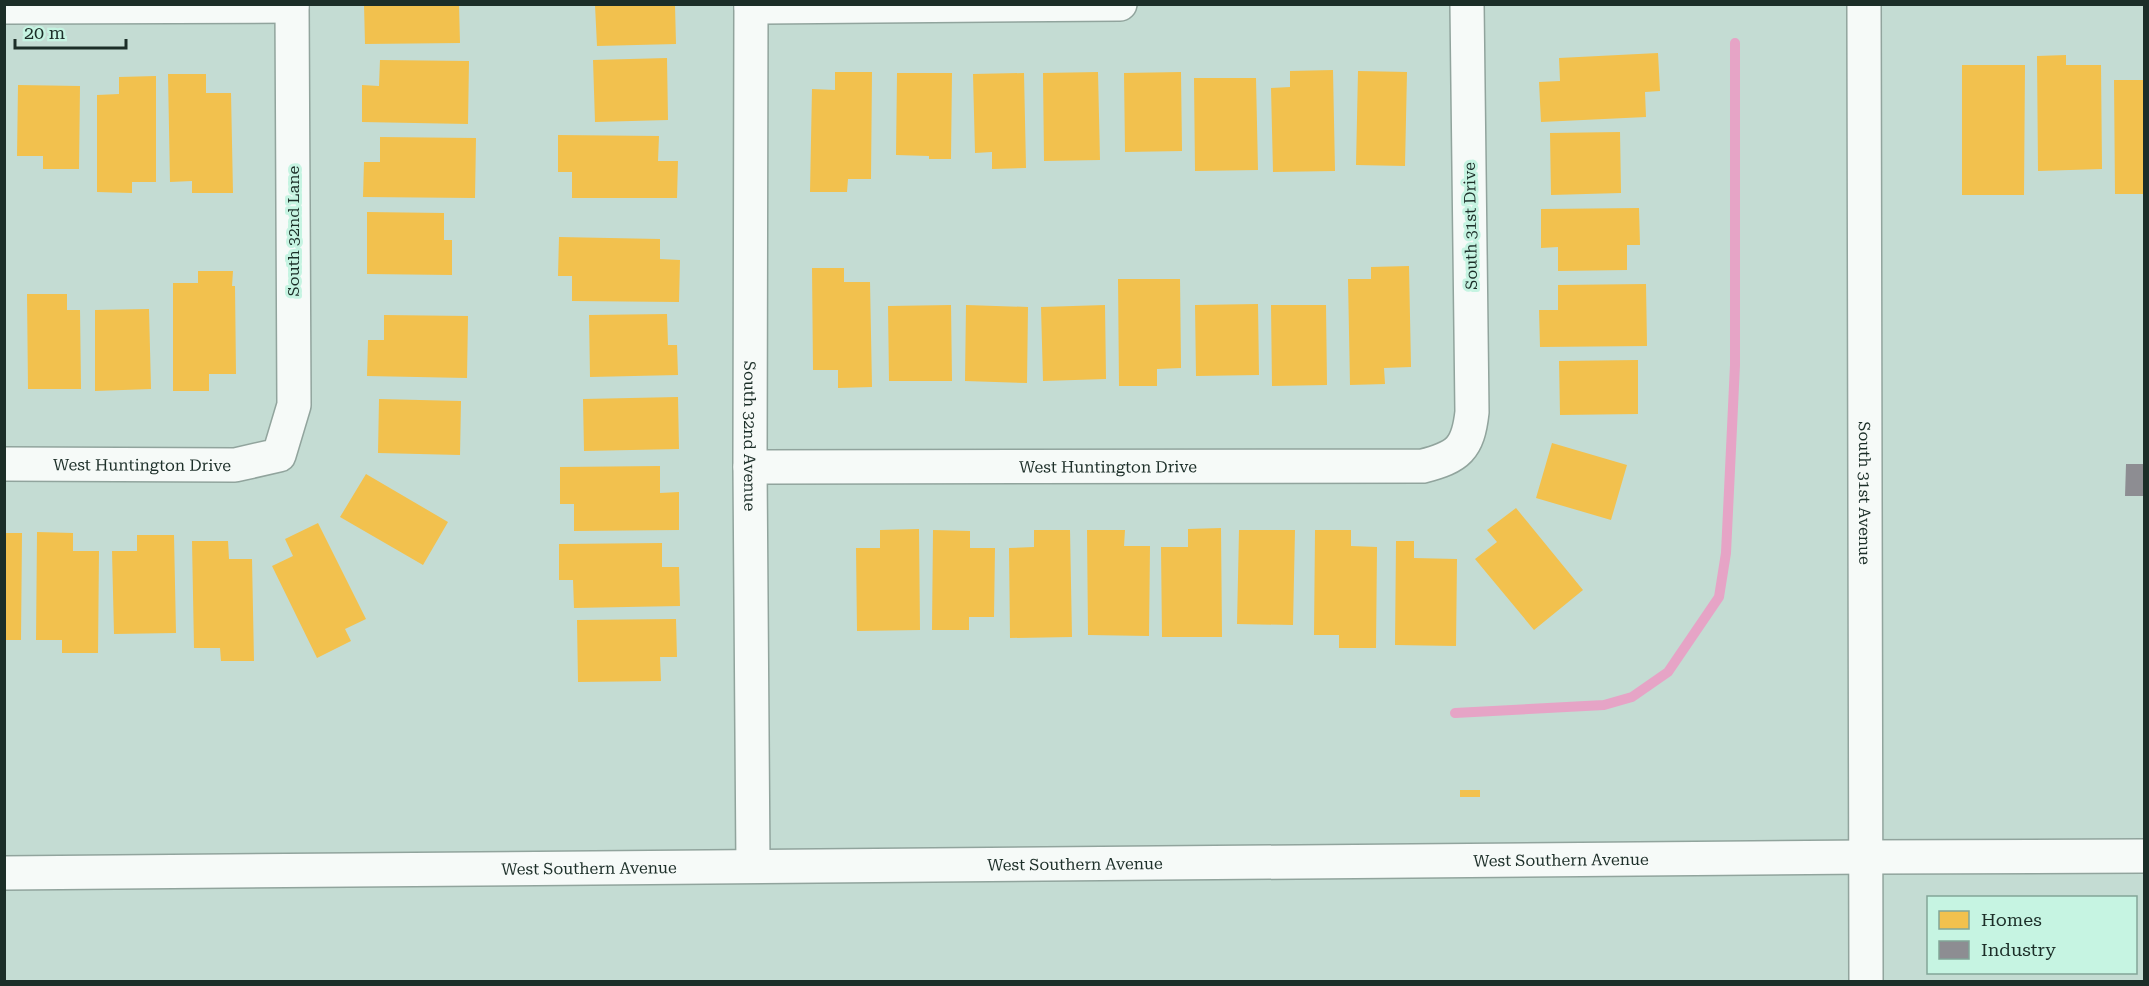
<svg xmlns="http://www.w3.org/2000/svg" width="2149" height="986" viewBox="0 0 2149 986" font-family="'Roboto Serif',serif">
  <style>
    .homes { fill: #f2c14e }
    .industry { fill: #8d8d92 }
    .lines { fill: none; stroke-linecap: round; stroke-linejoin: round }
    .stream { stroke: #e6a4c6; stroke-width: 10 }
    .street-casing { stroke: #91a49d; stroke-width: 36 }
    .secondary-casing { stroke: #91a49d; stroke-width: 36 }
    .street { stroke: #f6faf8; stroke-width: 33 }
    .secondary { stroke: #f6faf8; stroke-width: 33 }
    .labels { text-anchor: middle; stroke-width: 6; stroke-linejoin: round; paint-order: stroke }
    .street-label { font-size: 16px; fill: #1c2e28; stroke: #c6f4e2 }
  </style>
  <rect width="100%" height="100%" fill="#c4dcd3"/>
  <path class="homes" d="M364 4H459L460 43 365 44Z
    M595 5H675L676 44 597 46Z
    M1658 53 1660 91 1645 92 1646 117 1541 122 1539 82 1560 81 1559 58Z
    M2066 55V65H2101L2102 169 2038 171 2037 56Z
    M667 58 668 120 595 122 593 60Z
    M380 60 469 61 468 124 362 122V85L379 86Z
    M1962 65H2025L2024 195H1962Z
    M1333 70 1335 171 1273 172 1271 88 1290 87V71Z
    M1358 71 1407 72 1405 166 1356 165Z
    M835 72H872L871 179H848L847 192H810L812 89 835 90Z
    M1098 72 1100 160 1044 161 1043 73Z
    M1181 72 1182 151 1125 152 1124 73Z
    M897 73H952L951 159H929V156L896 155Z
    M1024 73 1026 168 992 169V152L975 153 973 74Z
    M168 74H206V93H231L233 193H192V181L170 182Z
    M156 76V182H132V193L97 192V95L119 94V77Z
    M1194 78H1256L1258 170 1195 171Z
    M2114 80H2144V194H2115Z
    M18 85 80 86 79 169H43V156H17Z
    M1620 132 1621 193 1551 195 1550 133Z
    M558 135 659 136 658 161H678L677 198H572V172H558Z
    M380 137 476 138 475 198 363 197 364 162H380Z
    M1639 208 1640 245H1627V270L1558 271V247L1541 248V209Z
    M367 212 444 213V240H452V275L367 274Z
    M559 237 660 239V259L680 260 679 302 572 301V276H558Z
    M1409 266 1411 367 1384 368 1385 384 1350 385 1348 279H1371V267Z
    M812 268H844V282H870L872 387 838 388V370H813Z
    M198 271H233L232 286H235L236 374H209V391H173V283H198Z
    M1118 279H1180L1181 368 1157 369V386H1119Z
    M1646 284 1647 346 1540 347 1539 310H1558V285Z
    M27 294H67V310H80L81 389H28Z
    M1258 304 1259 375 1196 376 1195 305Z
    M951 305 952 381H889L888 306Z
    M966 305 1028 307 1027 383 965 381Z
    M1105 305 1106 379 1043 381 1041 307Z
    M1271 305H1326L1327 385 1272 386Z
    M149 309 151 389 95 391V310Z
    M667 314 668 345H677L678 375 590 377 589 315Z
    M384 315 468 316 467 378 367 376 368 340H384Z
    M1638 360V414L1560 415 1559 361Z
    M678 397 679 449 584 451 583 399Z
    M379 399 461 401 460 455 378 453Z
    M1552 443 1627 465 1611 520 1536 498Z
    M660 466V493L679 492V530L574 531V504H560V467Z
    M366 474 448 522 423 565 340 517Z
    M1516 508 1583 590 1534 630 1475 559 1497 542 1487 530Z
    M318 523 366 619 345 629 351 641 317 658 272 566 293 556 285 539Z
    M1221 528 1222 637H1162L1161 547H1188V529Z
    M919 529 920 630 857 631 856 548H880V530Z
    M933 530 970 531V548H995L994 617H969V630H932Z
    M1034 530H1070L1072 637 1010 638 1009 548 1034 547Z
    M1087 530H1125L1124 546H1150L1149 636 1088 635Z
    M1239 530H1295L1293 625 1237 624Z
    M1315 530H1351V546L1377 547 1376 648H1339V635H1314Z
    M37 532 73 533V551H99L98 653H62V640H36Z
    M4 533H22L21 640H4Z
    M137 535H174L176 633 114 634 112 551H137Z
    M192 541H228L229 559H252L254 661H221L220 648H194Z
    M1396 541H1414V558L1457 559 1456 646 1395 645Z
    M662 543V567H679L680 606 574 608 573 580H559V544Z
    M676 619 677 657H660L661 681 578 682 577 620Z
    M1460 790H1480V797H1460Z"/>
  <path class="industry" d="M2126 464H2144V496H2125Z"/>
  <g class="lines">
    <path class="stream" d="M1455 713 1604 705 1632 697 1668 672 1719 597 1726 553 1735 365V43"/>
    <defs>
      <g id="street">
        <path id="s1" d="M751 4 750 467 753 866"/>
        <path d="M4 7 292 6"/>
        <path d="M751 7 1120 4"/>
        <path id="s2" d="M4 464 235 465 279 455 294 405 292 4"/>
        <path id="s3" d="M750 467 1423 466C1458 457 1468 449 1472 412L1467 4"/>
      </g>
      <g id="secondary">
        <path id="s4" d="M1864 4 1866 982"/>
        <path id="s5" d="M4 873 1867 857 2144 856"/>
      </g>
    </defs>
    <use href="#street" class="street-casing"/>
    <use href="#secondary" class="secondary-casing"/>
    <use href="#street" class="street"/>
    <use href="#secondary" class="secondary"/>
  </g>
  <g class="labels">
    <g class="street-label">
      <text transform="translate(1470 226) rotate(-91)" y="6">South 31st Drive</text>
      <text transform="translate(293 231) rotate(-90)" y="6">South 32nd Lane</text>
      <text dy="6" stroke="none"><textPath href="#s1" startOffset="432">South 32nd Avenue</textPath></text>
      <text dy="6" stroke="none"><textPath href="#s2" startOffset="138">West Huntington Drive</textPath></text>
      <text dy="6" stroke="none"><textPath href="#s3" startOffset="358">West Huntington Drive</textPath></text>
      <text dy="6" stroke="none"><textPath href="#s4" startOffset="489">South 31st Avenue</textPath></text>
      <text dy="6" stroke="none"><textPath href="#s5" startOffset="1557">West Southern Avenue</textPath></text>
      <text dy="6" stroke="none"><textPath href="#s5" startOffset="1071">West Southern Avenue</textPath></text>
      <text dy="6" stroke="none"><textPath href="#s5" startOffset="585">West Southern Avenue</textPath></text>
    </g>
  </g>
  <rect width="2149" height="986" fill="none" stroke="#1c2e28" stroke-width="12"/>
  <rect x="1927" y="896" width="210" height="78" fill="#c6f4e2" stroke="#82a598" stroke-width="1.5"/>
  <rect x="1939" y="911" width="30" height="18" fill="#f2c14e" stroke="#82a598" stroke-width="1.5"/>
  <text x="1981" y="926" font-size="18" fill="#1c2e28">Homes</text>
  <rect x="1939" y="941" width="30" height="18" fill="#8d8d92" stroke="#82a598" stroke-width="1.5"/>
  <text x="1981" y="956" font-size="18" fill="#1c2e28">Industry</text>
  <path d="M15 39v9h111v-9" fill="none" stroke="#1c2e28" stroke-width="3"/>
  <text x="24" y="39" font-size="18" fill="#1c2e28" stroke="#c6f4e2" stroke-width="4.5" paint-order="stroke">20 m</text>
</svg>
